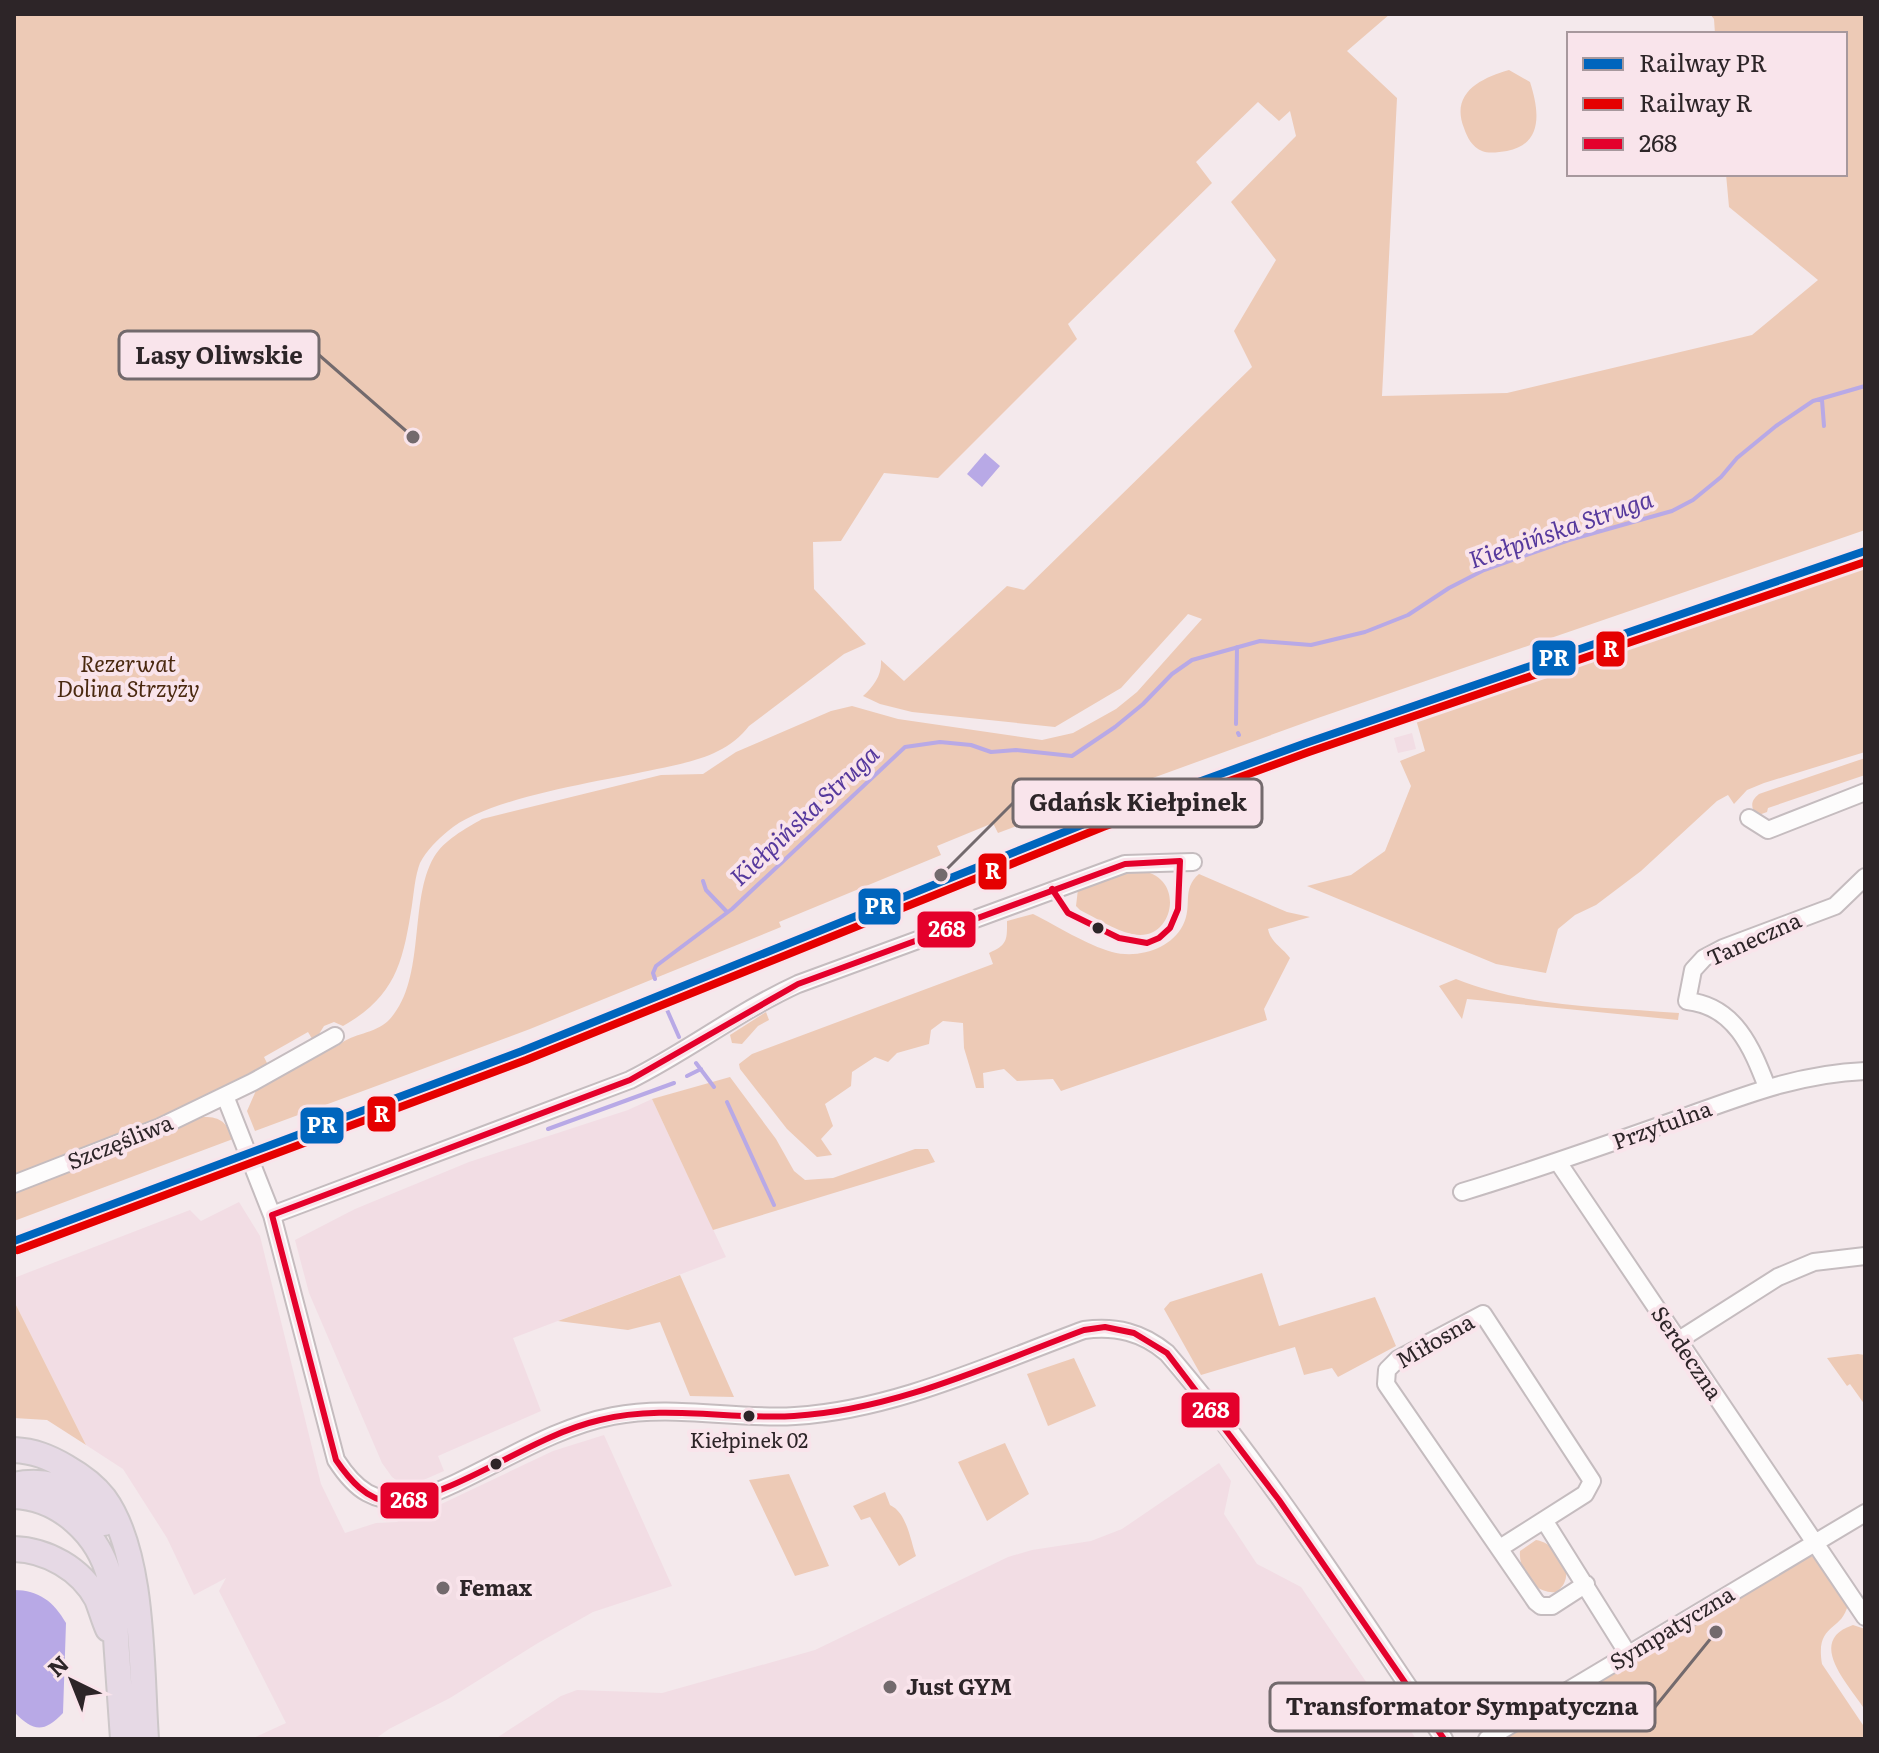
<svg xmlns="http://www.w3.org/2000/svg" width="1879" height="1753" viewBox="0 0 1879 1753" font-family="Literata,serif">
  <style>
    .built { fill: #f2dde4 }
    .green { fill: #edcab6 }
    .water { fill: #b8a9e6 }
    .lines { fill: none; stroke-linecap: round; stroke-linejoin: round }
    .stream { stroke: #b8a9e6; stroke-width: 4 }
    .minor-casing { stroke: #c5bcbf; stroke-width: 20 }
    .highway-casing { stroke: #cdc7c9; stroke-width: 28 }
    .minor { stroke: #fdfcfc; stroke-width: 16 }
    .highway { stroke: #e6d9e5; stroke-width: 24 }
    .bus-1-casing { stroke: #f9e4eb; stroke-width: 12 }
    .bus-1 { stroke: #e4002b; stroke-width: 6 }
    .rail-1-casing { stroke: #f9e4eb; stroke-width: 14 }
    .rail-2-casing { stroke: #f9e4eb; stroke-width: 14 }
    .rail-1 { stroke: #0065bd; stroke-width: 8 }
    .rail-2 { stroke: #e50000; stroke-width: 8 }
    .bus-dot { fill: #2d2528; stroke: #f9e4eb; stroke-width: 3 }
    .poi-dot { fill: #736a6d; stroke: #f9e4eb; stroke-width: 3 }
    .labels { text-anchor: middle; stroke-width: 8; stroke-linejoin: round; paint-order: stroke }
    .bus-label { font-size: 20px; fill: #2d2528; stroke: #f9e4eb }
    .park-label { font-size: 22px; font-style: italic; fill: #4a2910; stroke: #f9e4eb }
    .street-label { font-size: 22px; fill: #2d2528; stroke: #f9e4eb }
    .poi-label { font-size: 22px; font-weight: bold; fill: #2d2528; stroke: #f9e4eb; text-anchor: start }
    .water-label { font-size: 24px; font-style: italic; fill: #56399d; stroke: #f9e4eb }
    .leader { fill: none; stroke: #736a6d; stroke-width: 3 }
    .callout-dot { fill: #736a6d; stroke: #f9e4eb; stroke-width: 3 }
    .callout { fill: #f9e4eb; stroke: #736a6d; stroke-width: 3 }
    .callout-label { font-size: 24px; text-anchor: middle; font-weight: bold; fill: #2d2528 }
    .line-badge { stroke: #f9e4eb; stroke-width: 3 }
    .badge-label { font-size: 22px; text-anchor: middle; font-weight: bold; fill: #fff }
  </style>
  <rect width="100%" height="100%" fill="#f4e9ec"/>
  <path class="built" d="M1412 733 1416 749 1398 753 1394 738Z
    M652 1099 726 1257 513 1338 541 1411 438 1456 444 1471 412 1485H403L392 1477 382 1463 309 1293 295 1240 355 1209 469 1162 628 1110Z
    M239 1202 260 1236 321 1484 345 1533 376 1523 397 1522 400 1519 416 1516 553 1451 604 1435 672 1586 593 1612 538 1643 450 1698 389 1729 375 1739H251L286 1723 219 1591 226 1578 194 1595 167 1538 123 1469 86 1445 14 1301V1278L190 1210 201 1221Z
    M1219 1463 1231 1481 1224 1514 1257 1564 1301 1587 1369 1686 1391 1700 1416 1739H495L561 1696 577 1690 662 1693 815 1650 1008 1557 1032 1550 1091 1541 1122 1529Z"/>
  <path class="green" d="M14 14H1390L1347 51 1397 98 1382 396 1507 393 1752 335 1818 280 1729 207 1726 174H1845V34H1715L1714 19 1710 14H1865V530L1315 719 1139 783 1093 802 1091 798 998 833 993 823 937 846 941 855 779 922 781 927 530 1029 255 1131 247 1111 258 1086 339 1045C353 1033 374 1034 388 1021 427 982 408 901 434 857 444 840 465 829 482 819L661 775 703 774 736 752 831 711 852 706 898 719 1042 740 1073 733 1116 709 1137 692 1202 619 1188 614 1121 688 1055 727 912 712 880 704 863 696C874 686 882 675 881 660L904 681 1007 586 1024 590 1252 367 1234 331 1276 260 1231 202 1296 136 1290 111 1279 121 1258 102 1196 162 1212 183 1068 324 1077 339 938 478 884 473 841 541 813 542 814 589 866 644 844 654 749 726C727 755 691 762 657 769 604 781 487 797 448 831 438 839 426 851 420 863 415 876 414 892 412 905 403 962 396 996 343 1026L334 1022 324 1026 314 1042 308 1032 264 1057 269 1067 173 1115 14 1177Z
    M1509 70 1530 82C1539 110 1544 144 1507 151 1499 152 1489 154 1482 151 1472 147 1467 137 1464 128 1450 93 1481 78 1509 70Z
    M1865 562V752L1764 783 1747 790 1734 804 1728 795 1717 801 1641 871 1596 905 1575 915 1558 929 1546 973 1496 964 1307 886 1351 875 1385 851 1411 786 1400 761 1425 751 1415 716Z
    M1865 758V775L1768 808 1767 812 1756 816C1751 807 1750 801 1759 794Z
    M1139 871C1187 874 1175 944 1132 934 1114 930 1096 918 1080 910L1076 906 1078 889 1123 874Z
    M1199 874 1287 912 1310 917 1268 929C1271 943 1282 947 1290 958L1264 1009 1267 1020 1061 1091 1053 1079 1017 1081 1004 1069 983 1073 984 1088H976L964 1048 963 1023 943 1021 931 1030 929 1044 897 1053 888 1062 875 1057 852 1072 851 1086 825 1104 833 1126 821 1139 832 1155 817 1157 787 1129 740 1069 739 1064 752 1054 993 964 989 953C1008 945 1007 939 1007 921L1033 914C1057 926 1087 945 1112 952 1138 959 1171 949 1183 925 1193 906 1181 889 1199 874Z
    M1456 979C1526 1007 1604 1007 1679 1013L1678 1020 1467 999 1462 1019 1439 986Z
    M766 1012 769 1020 758 1026 742 1044 732 1043 730 1035Z
    M730 1077 776 1139 794 1171 805 1180 833 1178 915 1149H928L935 1162 713 1230 652 1099Z
    M200 1117C220 1116 226 1121 233 1139L14 1221V1191Z
    M1262 1273 1279 1326 1375 1297 1396 1346 1338 1377 1332 1368 1304 1375 1295 1347 1201 1375 1164 1309 1170 1302Z
    M680 1275 734 1397 690 1396 660 1322 628 1330 558 1321Z
    M14 1301 86 1445 47 1420 14 1418Z
    M1858 1354 1865 1355V1405L1850 1384 1847 1386 1827 1358Z
    M1074 1358 1096 1406 1048 1426 1027 1374Z
    M1005 1443 1029 1494 987 1521 958 1462Z
    M789 1474 829 1566 795 1576 749 1480Z
    M885 1492 890 1505C907 1513 910 1539 916 1556L899 1566 870 1517 861 1520 853 1506Z
    M1536 1540C1557 1543 1580 1576 1556 1592 1535 1595 1518 1570 1520 1551Z
    M1811 1556 1819 1561 1848 1604C1842 1633 1815 1622 1822 1664L1865 1728V1739H1497L1807 1557Z
    M1853 1625 1865 1629V1710C1849 1685 1805 1641 1853 1625Z"/>
  <path class="water" d="M985 453 1000 466 982 487 967 474Z
    M14 1590C39 1590 54 1602 66 1623L63 1713C43 1734 33 1731 14 1712Z"/>
  <g class="lines">
    <path class="stream" d="M1822 400 1824 426
      M1236 724 1237 647
      M1238 733 1239 735
      M703 881 706 890 727 912
      M655 979 653 973 656 966 732 909 905 747 940 742 971 745 991 752 1016 750 1072 756 1115 727 1143 704 1172 674 1192 660 1260 641 1311 645 1365 632 1408 615 1449 588 1484 570 1569 540 1672 511 1693 500 1721 477 1737 458 1776 426 1813 401 1865 386
      M664 1003 679 1037
      M696 1063 714 1087
      M687 1076 701 1069
      M727 1102 774 1205
      M548 1129 674 1083"/>
    <defs>
      <path id="minor" d="M1749 818 1768 830 1865 792
        M1767 1087C1752 1048 1735 1006 1687 1001L1693 970 1704 958 1723 948 1835 906 1865 877
        M225 1096 272 1215 336 1460C356 1491 374 1503 412 1501 481 1478 541 1430 613 1416 673 1404 735 1420 795 1416 894 1410 991 1364 1084 1330 1116 1326 1142 1332 1167 1353 1270 1473 1355 1609 1444 1739
        M1558 1162 1865 1617
        M14 1184 160 1127 253 1082 335 1036
        M1462 1192C1528 1172 1594 1149 1659 1126 1729 1102 1790 1074 1865 1071
        M272 1215 630 1080C688 1051 739 1011 798 984L1125 864 1193 862
        M1679 1340 1778 1277 1814 1262 1865 1256
        M1544 1520 1628 1654
        M1500 1548 1585 1494 1592 1481 1483 1314 1398 1359 1387 1370 1386 1384 1536 1602 1541 1606H1552L1586 1584
        M1487 1739 1865 1513"/>
      <path id="highway" d="M14 1450C34 1451 49 1457 66 1467 80 1475 94 1485 104 1498 145 1554 141 1670 146 1739
        M14 1485C52 1477 81 1492 104 1523
        M14 1496C60 1498 99 1534 110 1579 116 1602 115 1628 117 1653 119 1681 121 1710 123 1739
        M14 1549C47 1550 81 1569 97 1599 101 1609 104 1620 108 1629"/>
    </defs>
    <use href="#minor" class="minor-casing"/>
    <use href="#highway" class="highway-casing"/>
    <use href="#minor" class="minor"/>
    <use href="#highway" class="highway"/>
    <defs>
      <path id="bus-1" d="M1052 889 1068 913 1119 938 1147 943 1159 938 1170 928 1178 909 1180 861
        M272 1215 336 1460C349 1479 367 1501 392 1502 410 1503 429 1495 445 1488 497 1467 545 1433 600 1420 663 1404 730 1420 794 1416 895 1410 990 1365 1084 1330L1105 1327 1134 1333 1167 1353 1279 1500 1444 1739
        M272 1215 630 1080 798 984 1125 864 1180 861"/>
    </defs>
    <use href="#bus-1" class="bus-1-casing"/>
    <use href="#bus-1" class="bus-1"/>
    <defs>
      <path id="rail-1" d="M14 1241 522 1051 1099 818 1306 743 1865 551"/>
      <path id="rail-2" d="M18 1250 526 1060 1103 827 1309 752 1865 562"/>
    </defs>
    <use href="#rail-1" class="rail-1-casing"/>
    <use href="#rail-2" class="rail-2-casing"/>
    <use href="#rail-1" class="rail-1"/>
    <use href="#rail-2" class="rail-2"/>
  </g>
  <g class="bus-dot">
    <circle cx="1098" cy="928" r="7"/>
    <circle cx="749" cy="1416" r="7"/>
    <circle cx="496" cy="1464" r="7"/>
  </g>
  <g class="poi-dot">
    <circle cx="443" cy="1588" r="8"/>
    <circle cx="890" cy="1687" r="8"/>
  </g>
  <g class="labels">
    <g class="bus-label">
      <text x="749" y="1448">Kiełpinek 02</text>
    </g>
    <g class="park-label">
      <text x="128" y="672">Rezerwat<tspan x="128" dy="25">Dolina Strzyży</tspan></text>
    </g>
    <g class="street-label">
      <text transform="translate(1754 939) rotate(-24)" y="8">Taneczna</text>
      <text transform="translate(1662 1125) rotate(-20)" y="8">Przytulna</text>
      <text transform="translate(120 1142) rotate(-22)" y="8">Szczęśliwa</text>
      <text transform="translate(1435 1341) rotate(-30)" y="8">Miłosna</text>
      <text transform="translate(1687 1353) rotate(56)" y="8">Serdeczna</text>
      <text transform="translate(1672 1628) rotate(-31)" y="8">Sympatyczna</text>
    </g>
    <g class="poi-label">
      <text x="459" y="1596">Femax</text>
      <text x="906" y="1695">Just GYM</text>
    </g>
    <g class="water-label">
      <text transform="translate(1561 530) rotate(-19)" y="8">Kiełpińska Struga</text>
      <text transform="translate(805 816) rotate(-43)" y="8">Kiełpińska Struga</text>
    </g>
  </g>
  <path class="leader" d="M413 437L319 355M941 875L1013 803M1716 1632L1655 1707"/>
  <g class="callout-dot">
    <circle cx="413" cy="437" r="8"/>
    <circle cx="941" cy="875" r="8"/>
    <circle cx="1716" cy="1632" r="8"/>
  </g>
  <g class="callout">
    <rect x="119" y="331" width="200" height="48" rx="8"/>
    <rect x="1013" y="779" width="249" height="48" rx="8"/>
    <rect x="1270" y="1683" width="385" height="48" rx="8"/>
  </g>
  <g class="callout-label">
    <text x="219" y="364">Lasy Oliwskie</text>
    <text x="1138" y="811">Gdańsk Kiełpinek</text>
    <text x="1462" y="1715">Transformator Sympatyczna</text>
  </g>
  <g class="line-badge">
    <rect x="1595" y="630" width="31" height="38" rx="8" fill="#e50000"/>
    <rect x="1531" y="639" width="46" height="38" rx="8" fill="#0065bd"/>
    <rect x="977" y="852" width="31" height="39" rx="8" fill="#e50000"/>
    <rect x="857" y="887" width="45" height="39" rx="8" fill="#0065bd"/>
    <rect x="916" y="910" width="61" height="39" rx="8" fill="#e4002b"/>
    <rect x="366" y="1095" width="31" height="38" rx="8" fill="#e50000"/>
    <rect x="299" y="1106" width="46" height="39" rx="8" fill="#0065bd"/>
    <rect x="1180" y="1391" width="61" height="38" rx="8" fill="#e4002b"/>
    <rect x="379" y="1481" width="61" height="39" rx="8" fill="#e4002b"/>
  </g>
  <g class="badge-label">
    <text x="1611" y="657">R</text>
    <text x="1554" y="666">PR</text>
    <text x="993" y="879">R</text>
    <text x="880" y="914">PR</text>
    <text x="947" y="937">268</text>
    <text x="382" y="1122">R</text>
    <text x="322" y="1133">PR</text>
    <text x="1211" y="1418">268</text>
    <text x="409" y="1508">268</text>
  </g>
  <rect width="1879" height="1753" fill="none" stroke="#2d2528" stroke-width="32"/>
  <rect x="1567" y="32" width="280" height="144" fill="#f9e4eb" stroke="#a7989d" stroke-width="2"/>
  <rect x="1583" y="58" width="40" height="12" fill="#0065bd" stroke="#a7989d" stroke-width="2"/>
  <text x="1639" y="72" font-size="24" fill="#2d2528">Railway PR</text>
  <rect x="1583" y="98" width="40" height="12" fill="#e50000" stroke="#a7989d" stroke-width="2"/>
  <text x="1639" y="112" font-size="24" fill="#2d2528">Railway R</text>
  <rect x="1583" y="138" width="40" height="12" fill="#e4002b" stroke="#a7989d" stroke-width="2"/>
  <text x="1639" y="152" font-size="24" fill="#2d2528">268</text>
  <g transform="translate(72 1681) rotate(317)" stroke="#f9e4eb" stroke-width="6" paint-order="stroke">
  <path d="M0-6L14 30L0 20L-14 30Z" fill="#2d2528"/>
  <text y="-12" font-size="22" font-weight="bold" text-anchor="middle" fill="#2d2528">N</text>
  </g>
</svg>
